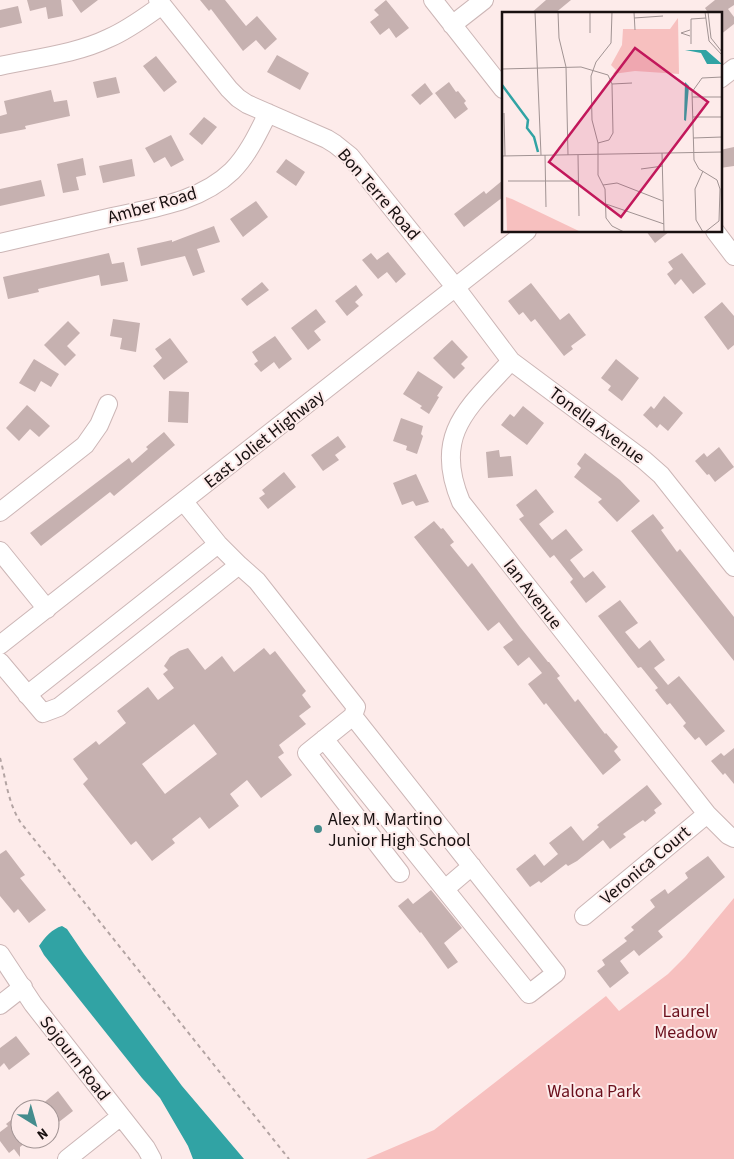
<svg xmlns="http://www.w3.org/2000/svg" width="734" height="1159" viewBox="0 0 734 1159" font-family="'Source Sans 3',sans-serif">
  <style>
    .green { fill: #f7c0bf }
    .water { fill: #31a3a4 }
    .building { fill: #c6b1b0; fill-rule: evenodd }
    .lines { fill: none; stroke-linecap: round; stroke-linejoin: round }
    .minor-casing { stroke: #ccb6b6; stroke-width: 20 }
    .path { stroke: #b3a4a3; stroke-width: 2; stroke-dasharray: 4 4; stroke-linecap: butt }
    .minor { stroke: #fff; stroke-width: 18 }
    .poi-dot { fill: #448c8d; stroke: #fdebea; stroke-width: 2 }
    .labels { text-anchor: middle; stroke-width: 4; stroke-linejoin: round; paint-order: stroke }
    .street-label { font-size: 18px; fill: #181010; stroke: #fdebea }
    .poi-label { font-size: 18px; fill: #181010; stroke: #fdebea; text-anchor: start }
    .park-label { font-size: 18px; fill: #6a0f1b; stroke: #fdebea }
    .inset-river { fill: none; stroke: #31a3a4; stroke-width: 2.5 }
    .inset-road { fill: none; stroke: #a19393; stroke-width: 1 }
    .view { fill: #c2185b; fill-opacity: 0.15; stroke: #c2185b; stroke-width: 2.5 }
    .inset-edge { fill: none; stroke: #181010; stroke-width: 2.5 }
  </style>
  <rect width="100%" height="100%" fill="#fdebea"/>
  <path class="green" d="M734 898V1159H366L434 1130 606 996 619 1011 668 974 685 957Z"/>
  <path class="water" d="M62 926 67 929 84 954 182 1086 244 1159H193L188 1146 160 1098 142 1078 44 955 39 946C45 937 52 929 62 926Z"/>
  <path class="building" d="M27 0H61L63 16 48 19 46 7 30 11Z
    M72 0H98L81 13Z
    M200 0H225L246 26 257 16 277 39 265 50 256 40 243 51 211 9 209 11Z
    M386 0 409 28 396 38 389 28 380 35 370 22 379 15 374 10Z
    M546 0H571L554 14H530Z
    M715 0H734V5L728 9 734 17V24L720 35V14H709L705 8Z
    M18 6 22 23 0 28V10Z
    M277 55 309 73 300 90 267 72Z
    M156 56 177 82 164 92 143 66Z
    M116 77 120 93 97 98 93 82Z
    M449 82 456 92 458 91 466 101 464 103 468 109 455 119 435 93Z
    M425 83 433 94 420 105 411 95Z
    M51 90 54 102 67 100 70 116 25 126 26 129 0 134V116L7 114 4 101Z
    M204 117 217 127 202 145 189 134Z
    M171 135 184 160 171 167 165 157 154 163 145 148Z
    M734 147V166L720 168V150Z
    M83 158 86 175 76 177 79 190 63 193 57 164Z
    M132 159 135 176 103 183 99 166Z
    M286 159 305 172 296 186 276 172Z
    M41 180 45 196 0 206V189Z
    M503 180V197L464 227 454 214 484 191 486 194Z
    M256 201 268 217 243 237 230 219Z
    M214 226 220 242 197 249 205 272 193 276 185 256 141 266 137 248 172 240V242Z
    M646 231H670L655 243Z
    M388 252 406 274 396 283 387 272 378 279 362 260 371 253 377 260Z
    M109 253 112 264 124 262 128 281 101 286 99 275 38 289 39 292 8 299 3 277Z
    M682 253 706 284 693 294 681 279 675 285 667 274 673 269 668 262Z
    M262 282 269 290 247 306 241 299Z
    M531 283 560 320 569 313 586 335 571 346 573 349 564 356 535 319 531 322 523 312 519 315 508 301Z
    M356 285 363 295 355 302 359 306 347 316 335 301Z
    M722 302 734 316V345L728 350 704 317Z
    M316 309 326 322 314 331 321 340 308 350 291 328Z
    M113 319 140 323 136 352 120 349 122 338 110 336Z
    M68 321 80 333 67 346 76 355 65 366 44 345Z
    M275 336 292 359 279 369 274 362 261 372 254 364 258 361 252 352Z
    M170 338 188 362 164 380 153 366 162 358 155 349Z
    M452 340 468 357 461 364 465 368 454 379 433 358Z
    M34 359 59 374 51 387 41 381 35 392 19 383Z
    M616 359 639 378 622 401 608 390 611 386 601 378Z
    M418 371 443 387 437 396 439 397 429 414 420 408 422 406 403 394Z
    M169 391 189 392 188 423 168 422Z
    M664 396 683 413 668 431 660 424 657 428 643 415 651 406 654 409Z
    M27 405 50 426 39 437 30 429 19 441 6 428Z
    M523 406 544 423 527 445 501 425 510 414 514 417Z
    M401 418 423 426 421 434 423 436 417 454 406 450 407 446 393 441Z
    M164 432 175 445 114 496 110 492 41 546 30 533 129 458 132 463 148 449 146 447Z
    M338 436 346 447 335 455 339 460 323 471 311 455Z
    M719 447 734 467 715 482 709 474 707 475 695 461 704 453 707 457Z
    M499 450 500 457 511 456 513 476 488 478 486 452Z
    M585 453 620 480 640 501 617 522 598 502 602 499 574 477 581 468 577 464Z
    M284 472 296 487 268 509 259 498 265 494 262 490Z
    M416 474 429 502 416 506 413 501 402 505 393 483Z
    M536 489 554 512 539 524 552 540 566 529 583 550 570 560 584 578 593 571 606 587 586 603 570 582 573 579 554 555 550 558 519 519 524 516 516 505Z
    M653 514 664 528 661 530 677 552 680 549 734 617V661L631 531Z
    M434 521 441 529 443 528 454 542 450 545 468 567 472 563 520 627 548 662H549L560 676 557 678 575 702 578 699 605 734 606 733 618 747 614 751 621 760 603 775 546 703 544 705 528 684 542 673 529 657 518 666 503 647 513 640 499 622 488 631 414 537Z
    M620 600 638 623 625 632 639 649 650 640 665 660 654 668 668 685 679 676 725 731 706 746 699 737 695 740 683 726 686 723 670 703 667 705 655 690 658 688 641 667 638 668 598 616Z
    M188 648 205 670 222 656 234 672 264 648 270 655 275 651 306 691 302 695 311 707 299 716 306 724 279 745 284 753 278 757 292 775 261 798 247 780 230 794 239 806 209 829 200 817 172 839 175 843 152 861 136 841 131 845 83 784 88 779 73 759 96 741 99 745 126 723 117 711 148 687 158 700 174 688 163 674 168 670 164 666 170 657 179 651ZM194 724 217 754 165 794 142 764Z
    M734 748V784L725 773 723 775 711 761 721 753 724 756Z
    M647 785 662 804 654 810 656 813 645 822 643 820 623 834 626 837 610 849 603 840 577 861 568 866 566 864 541 883 539 881 530 887 516 869 535 854 544 866 558 854 549 843 571 826 583 841 599 827 597 825Z
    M6 850 25 875 20 878 46 910 29 923 18 909 14 913 0 896V854Z
    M708 856 725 877 658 931 663 937 639 956 634 950 620 961 629 973 610 988 597 971 605 965 602 960 627 941 624 938 634 930 631 927 655 907 650 900 665 889 668 894 688 878 685 873Z
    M431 890 462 928 444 943 458 962 448 969 421 932 420 933 398 906 408 898 413 904Z
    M16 1036 30 1054 9 1070 4 1063 0 1067V1048Z
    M58 1091 73 1111 50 1129V1109H36Z
    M20 1113V1139H30L20 1147V1157L14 1149 9 1153 0 1141V1132L8 1126 6 1124Z"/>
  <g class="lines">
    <defs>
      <path id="minor" d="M158 0 229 89 238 98 247 104 327 139 335 144 350 156 456 288 511 361 644 460 661 475 734 567
        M433 0 503 89
        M452 25 484 0
        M0 66C36 58 76 54 109 38 128 30 145 17 162 5
        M720 79 734 68
        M715 231 734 256
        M0 243C36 235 72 226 108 218 151 208 199 203 232 171 248 155 258 133 268 113
        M511 361C469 407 432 434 461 502L707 814 728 835 734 838
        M184 502 218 544 239 565
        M0 512 85 445 99 425 108 404
        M0 551 47 609
        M0 645 527 231
        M0 662 43 713 59 707 239 565 257 581 356 707 353 716 307 753 400 873
        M27 695 218 544
        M324 739 529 994 556 973 353 716
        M445 889 472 866
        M584 916 707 814
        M0 954 33 1004 146 1148 152 1159
        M0 1005 23 987
        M67 1159 121 1116"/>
    </defs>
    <use href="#minor" class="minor-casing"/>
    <path class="path" d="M0 758C6 779 8 804 21 823L289 1159"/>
    <use href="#minor" class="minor"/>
  </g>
  <circle class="poi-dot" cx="318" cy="829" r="5"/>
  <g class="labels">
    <g class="street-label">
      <text transform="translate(379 194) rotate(49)" y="6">Bon Terre Road</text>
      <text transform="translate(152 205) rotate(-16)" y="6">Amber Road</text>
      <text transform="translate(597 425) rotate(37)" y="6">Tonella Avenue</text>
      <text transform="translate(264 439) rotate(-38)" y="6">East Joliet Highway</text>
      <text transform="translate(533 594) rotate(52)" y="6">Ian Avenue</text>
      <text transform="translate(645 865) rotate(-40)" y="6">Veronica Court</text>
      <text transform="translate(75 1058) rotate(52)" y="6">Sojourn Road</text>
    </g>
    <g class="poi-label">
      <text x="328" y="825">Alex M. Martino<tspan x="328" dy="21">Junior High School</tspan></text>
    </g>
    <g class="park-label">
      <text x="686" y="1017">Laurel<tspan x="686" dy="21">Meadow</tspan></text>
      <text x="594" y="1097">Walona Park</text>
    </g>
  </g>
  <g transform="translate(502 12)">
    <rect width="220" height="220" fill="#fdebea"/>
    <path d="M176 6 177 62 133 59 111 62 114 58 109 53 120 33 121 17H168ZM4 185 10 187 79 220H5Z" fill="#f7c0bf"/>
    <path d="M183 38H204L220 52H205L199 41ZM183 70 187 74 184 109 182 108Z" fill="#31a3a4"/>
    <path class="inset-river" d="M0 73 26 108 25 116 32 125 36 140"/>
    <path class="inset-road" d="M33 0 39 143M56 0 57 26 64 55 66 143M88 0V21M110 0 109 31 94 50 89 64 90 108 96 131V163L103 177 104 206 110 214 122 220M132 0 133 18M203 0 207 29 220 43M206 0 209 26 220 40M132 6 161 4M188 18 179 21 188 24M189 32V7L204 6M0 57 79 55 106 63 110 72 111 121 107 128 96 131M110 72 130 71M190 85H220M2 101 3 144M191 105H220M191 126 220 125M160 141 162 220M43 143 44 195M76 143 77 204M0 144 220 140M139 157 161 154M201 159 193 177 194 208 201 220M6 169H77M101 173 115 171 161 189M104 192 162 212M203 220 217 209 218 177 215 168 197 157 192 148 190 80 200 66 220 65"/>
    <path class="view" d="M133 36 206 90 119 205 47 150Z"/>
    <rect width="220" height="220" class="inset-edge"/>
  </g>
  <g transform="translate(35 1124) rotate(143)"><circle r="24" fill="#fdebea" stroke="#a19393"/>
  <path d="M0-4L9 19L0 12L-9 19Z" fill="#448c8d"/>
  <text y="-8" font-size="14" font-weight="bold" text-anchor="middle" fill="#181010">N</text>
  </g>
</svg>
